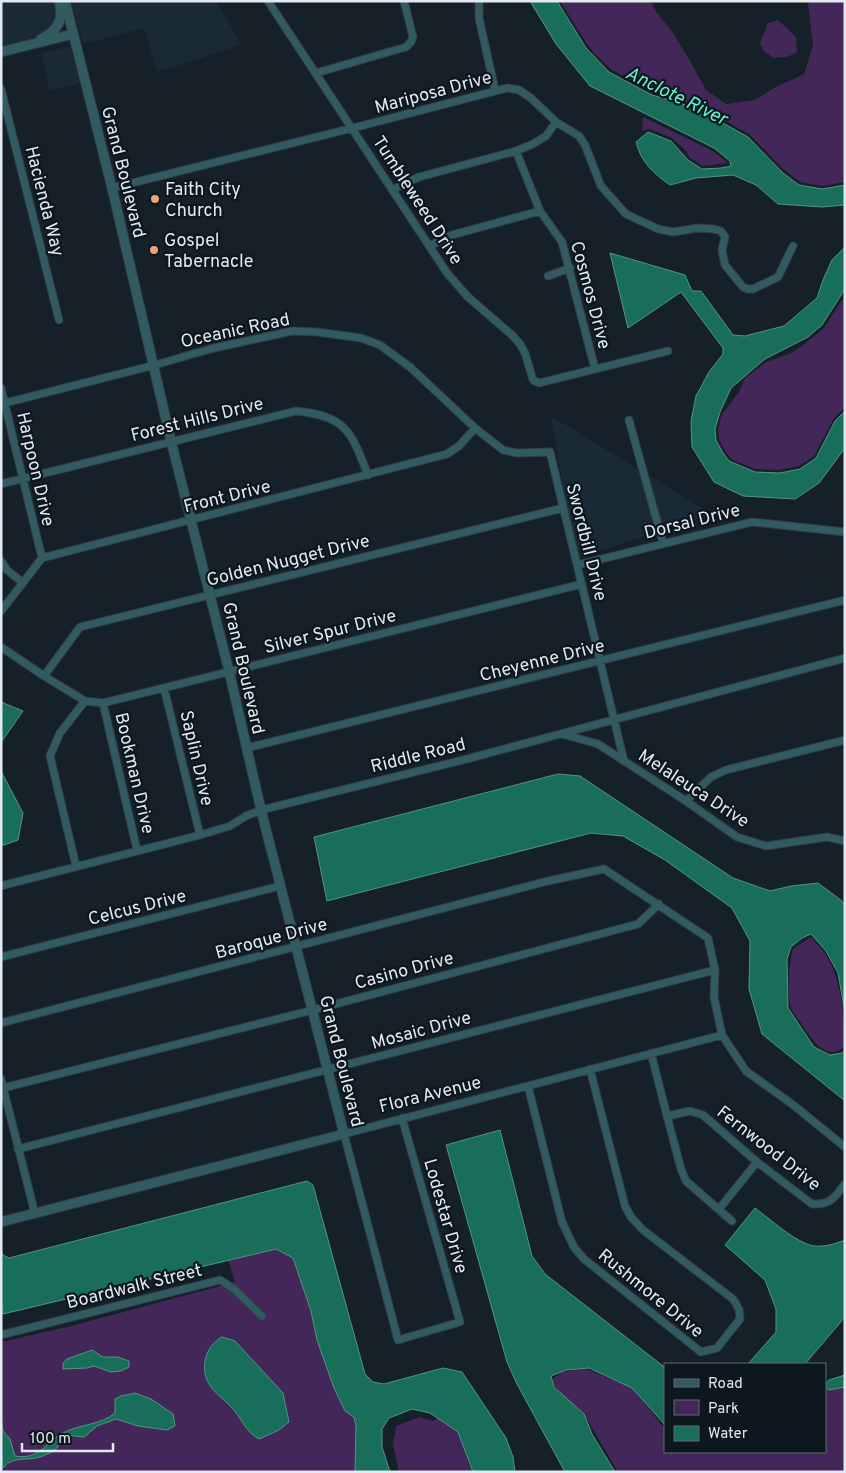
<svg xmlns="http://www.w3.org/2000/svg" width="846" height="1473" viewBox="0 0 846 1473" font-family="Overpass,sans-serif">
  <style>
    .built { fill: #192a35 }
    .green { fill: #432759 }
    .water { fill: #186e59; stroke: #559386 }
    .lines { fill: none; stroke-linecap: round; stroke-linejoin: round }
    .minor-casing { stroke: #323c44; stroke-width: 9 }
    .tertiary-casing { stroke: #323c44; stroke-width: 11 }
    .minor { stroke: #315b61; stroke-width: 7 }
    .tertiary { stroke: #315b61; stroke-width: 9 }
    .poi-dot { fill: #efa376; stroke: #0c171e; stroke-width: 2 }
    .labels { text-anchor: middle; stroke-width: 4.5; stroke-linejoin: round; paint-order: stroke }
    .street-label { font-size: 18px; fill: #e3eaef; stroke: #0c171e }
    .poi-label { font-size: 18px; fill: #e3eaef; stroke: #0c171e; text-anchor: start }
    .water-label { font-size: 19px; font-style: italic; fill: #66f6cd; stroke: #0c171e }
  </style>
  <rect width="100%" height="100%" fill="#152028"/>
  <path class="built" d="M1 1H56L57 18 52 28 31 41 1 48Z
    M71 1H216L242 45 157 72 144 28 83 44Z
    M70 47 80 84 50 91 41 53Z
    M551 416 712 514 576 559Z"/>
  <path class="green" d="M560 1H651L657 13 673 33 689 59 706 90 726 104 755 100 774 88 804 74 813 46 808 3 806 1H845V182L822 186 800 182 784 170 749 134 706 110 681 100 653 92 612 70 593 52 585 41Z
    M778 20 796 37 797 53 786 57 773 58 763 50 760 43 768 23Z
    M643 117 713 151 728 163 703 166 690 158 686 151 672 138 649 129 642 131Z
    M845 295V407L833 420 814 456 799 466 779 470 755 469 731 459 725 451 719 439 718 429 722 414 739 392 745 378 766 362 789 354 802 346 824 328Z
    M811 937C815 942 820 947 824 952 841 975 845 1018 845 1046 827 1064 810 1037 801 1023 798 1019 792 1012 791 1007 787 994 789 962 793 949Z
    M276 1249 293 1258 354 1417 356 1426 355 1472H1V1342L71 1326 235 1282 228 1260Z
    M586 1369 632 1388 665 1429V1452H825V1387L830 1390 845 1387V1472H618L584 1414 561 1395 551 1380 562 1372Z
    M419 1417 434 1421 437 1418 458 1432 472 1472H399L393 1444 396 1426Z"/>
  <path class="water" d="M530 1H557L586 48 609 72 652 95 680 103 705 113 748 137 783 173 799 185 822 189 845 185V205L822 207 778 204 756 185 733 175 696 178 670 185C653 173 641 162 636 142L648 132 671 141 688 160 702 169 721 168 731 166 730 161 714 148 590 86 556 44Z
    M845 247V289L822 325 808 337 765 359 731 388 720 412 715 429 716 440 723 453 729 461 755 472 780 473 800 469 816 458 835 421 845 411V448L819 483 795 499 743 496 714 482 692 447 691 421 696 396 709 372 723 354V348L681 292 628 328 610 253 685 275 692 291H701L733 335 745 336 784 326 817 298 823 280 832 260Z
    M1 702 23 711 2 741 1 745Z
    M1 771 23 813 18 840 1 846Z
    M558 774 580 776 733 878 770 891 791 886 818 883 842 901 845 906V1013L838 973 826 951 811 934 802 938 791 947 787 959 788 1008 814 1047 830 1055 842 1053 845 1050V1101L762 1034 749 989 750 941 732 908 665 860 623 836 591 833 327 901 314 837Z
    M500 1130 532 1256 545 1274 663 1366 665 1370V1425L632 1388 589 1368 566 1370 551 1376 554 1387 584 1414 592 1434 615 1472H565L517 1384 507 1362 446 1145Z
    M307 1181 313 1185 365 1374 373 1382 384 1384 443 1368 462 1372 506 1438 513 1457 515 1472H473L458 1432 430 1413 412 1409 389 1418 382 1429V1447L390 1472H355L356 1426 354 1417 345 1411 334 1388 317 1340 311 1311 293 1258 276 1249 3 1314 1 1305V1249L3 1255 9 1258Z
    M755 1208C770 1219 796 1243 814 1246 825 1247 835 1244 845 1240V1317L805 1364H748L776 1332V1309L765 1280 725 1245Z
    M222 1337 235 1341 283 1393 289 1422 279 1430 259 1439C247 1433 242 1420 234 1410 227 1402 218 1396 211 1387 199 1371 204 1347 222 1337Z
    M92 1350 103 1357H118L129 1361V1367L121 1371 111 1372 94 1366 87 1368 63 1369V1363L67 1359Z
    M845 1375V1387L829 1390 825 1387V1384L829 1380Z
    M135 1393 151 1399 173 1414 175 1426 167 1430 138 1426 116 1419 97 1426 84 1437C79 1437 73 1435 68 1436 61 1437 60 1446 55 1450 51 1453 45 1455 40 1457 28 1461 12 1456 4 1467H1V1420L3 1431 10 1439 15 1456C40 1460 44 1443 63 1433 80 1424 101 1425 115 1413V1399L121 1396Z"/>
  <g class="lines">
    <defs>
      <path id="minor" d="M268 1 447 273 468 297 513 336 520 344 525 353 533 380 539 383 668 351
        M479 4V18L495 90
        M316 73 406 47 411 42 413 37 404 1
        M1 89 59 320
        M516 151 540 211 562 242 595 369
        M112 188 353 128 507 88 519 90 531 98 556 122 579 136 585 145 601 186 626 214 658 229 673 232 697 228 714 229 721 231 725 237 722 250 725 265 743 287 748 289H753L778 277 793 246
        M392 190 419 177 516 151 533 144 546 136 556 122
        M429 246 452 235 540 211
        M548 276 570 268
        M1 388 42 558
        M5 403 155 365 210 349 292 331 317 332 361 338 380 345 410 367 475 428 503 450 517 453 550 452 624 761
        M629 420 663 543
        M1 484 296 411C347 416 351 432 368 475
        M1 561 7 570 22 582
        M577 565 752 522 845 532
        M1 611 42 558 447 454 459 446 475 428
        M1 647 44 676 85 701 103 703 582 584
        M44 676 80 627 563 508
        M164 688 200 835
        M103 703 137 850
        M562 734 598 744 686 801 737 837 766 846 827 837 845 841
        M246 748 845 600
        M686 801 711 777 726 770 845 740
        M76 866 50 756 60 733 85 701
        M1 886 200 835 230 826 246 816 261 810 463 760 845 658
        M1 957 280 886
        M1 1023 548 881 604 869 708 938 715 970 714 997 722 1035 746 1071 792 1104 845 1147
        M651 1053 667 1116 681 1169 686 1181 732 1221
        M1 1079 35 1214
        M528 1086 562 1222 574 1247 584 1259 701 1352 717 1348 740 1319 739 1309 733 1299 643 1230 631 1217 625 1206 590 1069
        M3 1088 313 1010 638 924 659 904
        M667 1116 690 1111 703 1115 757 1162 812 1204C831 1205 834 1198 845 1184
        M402 1118 460 1322 398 1340 344 1134 722 1035
        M18 1149 715 970
        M719 1209 757 1162
        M1 1335 220 1280 234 1289 262 1316"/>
      <path id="tertiary" d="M41 39C58 30 64 21 59 1
        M1 52 73 34
        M1 1222 344 1134 261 810 229 671 171 441 112 188 65 1"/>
    </defs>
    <use href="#minor" class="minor-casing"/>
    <use href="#tertiary" class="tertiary-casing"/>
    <use href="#minor" class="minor"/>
    <use href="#tertiary" class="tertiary"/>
  </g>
  <g class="poi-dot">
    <circle cx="155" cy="199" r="5"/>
    <circle cx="154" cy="250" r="5"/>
  </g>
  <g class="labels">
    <g class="street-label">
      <text transform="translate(433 92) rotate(-15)" y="6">Mariposa Drive</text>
      <text transform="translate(124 172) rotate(76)" y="6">Grand Boulevard</text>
      <text transform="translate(418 200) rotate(57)" y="6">Tumbleweed Drive</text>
      <text transform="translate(45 201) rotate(76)" y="6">Hacienda Way</text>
      <text transform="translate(591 295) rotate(75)" y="6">Cosmos Drive</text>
      <text transform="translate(235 330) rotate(-12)" y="6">Oceanic Road</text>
      <text transform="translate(197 419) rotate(-14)" y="6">Forest Hills Drive</text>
      <text transform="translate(36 469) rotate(77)" y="6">Harpoon Drive</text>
      <text transform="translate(227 496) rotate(-14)" y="6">Front Drive</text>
      <text transform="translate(692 521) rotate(-14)" y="6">Dorsal Drive</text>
      <text transform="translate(587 542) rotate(76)" y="6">Swordbill Drive</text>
      <text transform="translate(288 560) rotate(-14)" y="6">Golden Nugget Drive</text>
      <text transform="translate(330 631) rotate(-14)" y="6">Silver Spur Drive</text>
      <text transform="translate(542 660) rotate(-14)" y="6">Cheyenne Drive</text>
      <text transform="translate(244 668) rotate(77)" y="6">Grand Boulevard</text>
      <text transform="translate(418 755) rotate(-14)" y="6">Riddle Road</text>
      <text transform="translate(197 758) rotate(77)" y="6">Saplin Drive</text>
      <text transform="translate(135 773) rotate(77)" y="6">Bookman Drive</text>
      <text transform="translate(694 788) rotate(33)" y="6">Melaleuca Drive</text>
      <text transform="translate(137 907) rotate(-14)" y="6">Celcus Drive</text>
      <text transform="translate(271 938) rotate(-15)" y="6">Baroque Drive</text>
      <text transform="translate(404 970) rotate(-15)" y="6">Casino Drive</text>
      <text transform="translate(421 1030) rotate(-15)" y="6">Mosaic Drive</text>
      <text transform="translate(342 1061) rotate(76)" y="6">Grand Boulevard</text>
      <text transform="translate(430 1094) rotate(-14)" y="6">Flora Avenue</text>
      <text transform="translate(769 1148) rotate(38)" y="6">Fernwood Drive</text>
      <text transform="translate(446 1216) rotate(74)" y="6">Lodestar Drive</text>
      <text transform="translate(134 1286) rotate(-14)" y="6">Boardwalk Street</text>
      <text transform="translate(651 1293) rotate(39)" y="6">Rushmore Drive</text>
    </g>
    <g class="poi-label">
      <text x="165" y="195">Faith City<tspan x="165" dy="21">Church</tspan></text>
      <text x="164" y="246">Gospel<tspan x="164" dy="21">Tabernacle</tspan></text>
    </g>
    <g class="water-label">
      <text transform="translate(677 95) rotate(26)" y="7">Anclote River</text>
    </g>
  </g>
  <rect width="846" height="1473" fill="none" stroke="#e3eaef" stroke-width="5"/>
  <rect x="664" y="1363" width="162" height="90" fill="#0c171e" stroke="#626b72"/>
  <rect x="674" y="1379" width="25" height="8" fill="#315b61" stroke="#626b72"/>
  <text x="708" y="1388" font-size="15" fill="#e3eaef">Road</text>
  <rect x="674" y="1400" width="25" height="15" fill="#432759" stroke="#626b72"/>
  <text x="708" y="1413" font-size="15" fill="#e3eaef">Park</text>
  <rect x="674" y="1426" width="25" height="15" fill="#186e59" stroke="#626b72"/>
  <text x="708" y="1438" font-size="15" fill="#e3eaef">Water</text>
  <path d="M22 1443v8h91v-8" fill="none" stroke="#e3eaef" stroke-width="2.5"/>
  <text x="30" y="1443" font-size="15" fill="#e3eaef" stroke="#0c171e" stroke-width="4" paint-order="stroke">100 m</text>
</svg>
